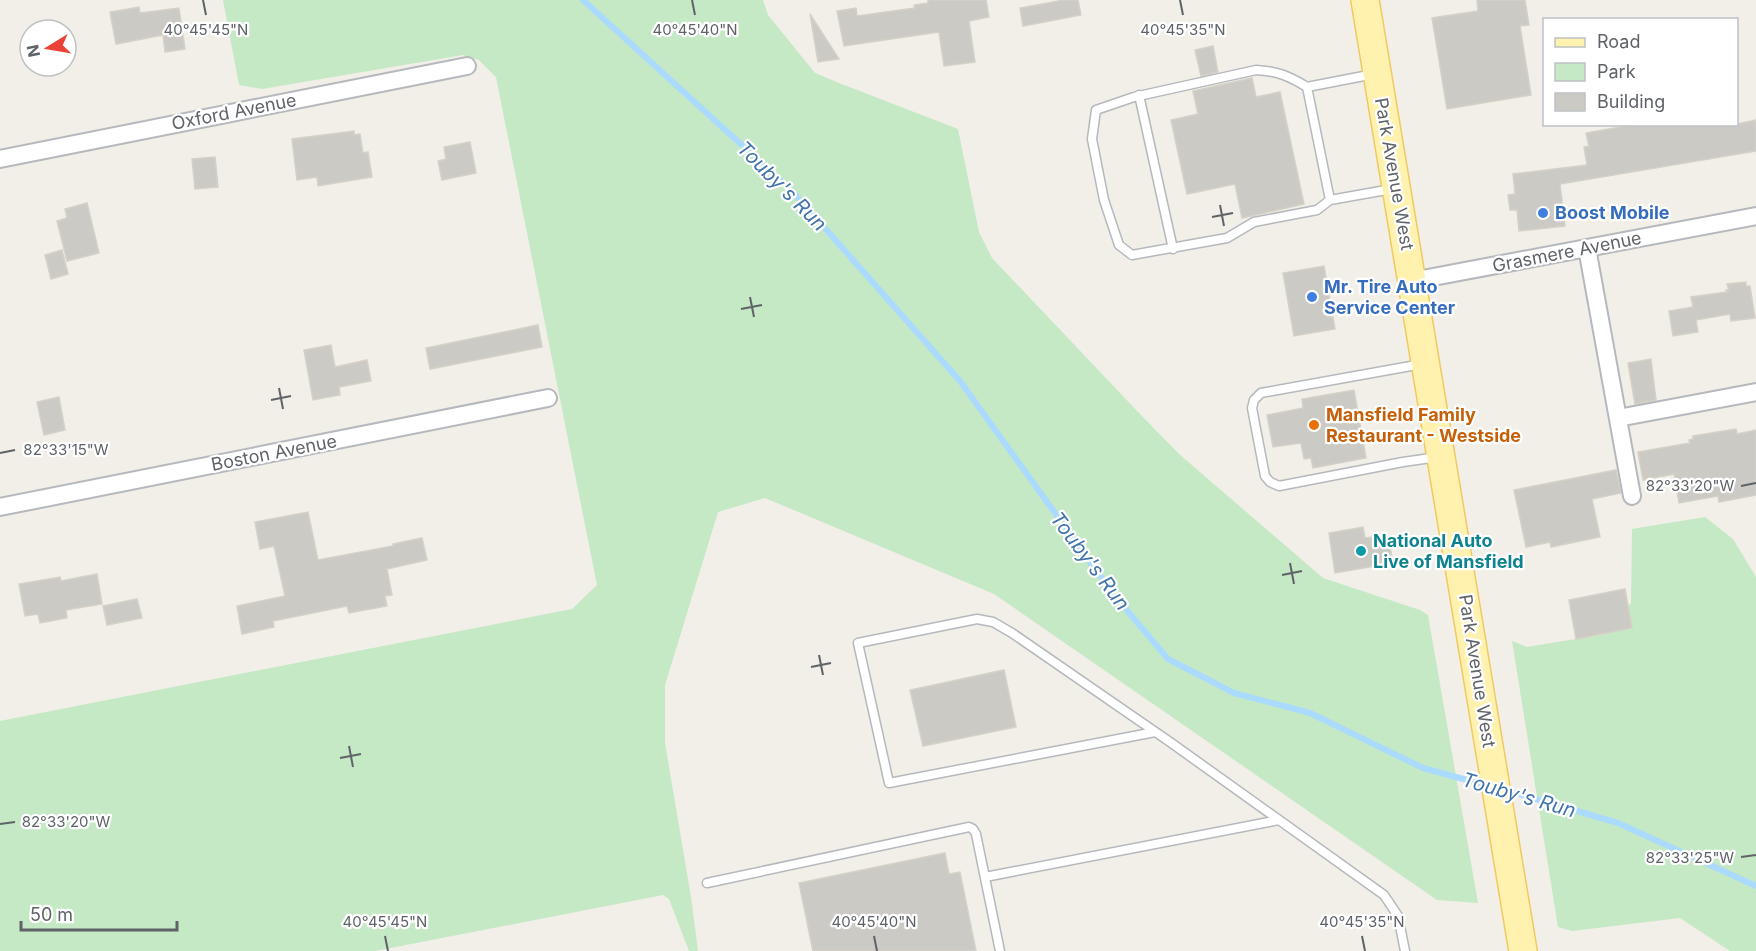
<svg xmlns="http://www.w3.org/2000/svg" width="1756" height="951" viewBox="0 0 1756 951" font-family="Inter,sans-serif">
  <style>
    .green { fill: #c5e8c5 }
    .lines { fill: none; stroke-linecap: round; stroke-linejoin: round }
    .stream { stroke: #aadaff; stroke-width: 6 }
    .building { fill: #cccac5; stroke: #d6d1c6; stroke-width: 1.5 }
    .service-casing { stroke: #b5b8bc; stroke-width: 11 }
    .minor-casing { stroke: #b5b8bc; stroke-width: 20 }
    .primary-casing { stroke: #f2c960; stroke-width: 30 }
    .service { stroke: #fff; stroke-width: 8 }
    .minor { stroke: #fff; stroke-width: 16 }
    .primary { stroke: #fff2af; stroke-width: 27 }
    .ticks { fill: none; stroke: #5f6368; stroke-width: 2 }
    .shop-dot { fill: #3f7fe0; stroke: #fff; stroke-width: 2 }
    .food-dot { fill: #e8710a; stroke: #fff; stroke-width: 2 }
    .culture-dot { fill: #0f9aa8; stroke: #fff; stroke-width: 2 }
    .labels { text-anchor: middle; stroke-width: 4.5; stroke-linejoin: round; paint-order: stroke }
    .street-label { font-size: 18px; fill: #5f6368; stroke: #fff }
    .shop-label { font-size: 18px; font-weight: bold; fill: #366cbe; stroke: #fff; text-anchor: start }
    .food-label { font-size: 18px; font-weight: bold; fill: #c56008; stroke: #fff; text-anchor: start }
    .culture-label { font-size: 18px; font-weight: bold; fill: #0d838f; stroke: #fff; text-anchor: start }
    .water-label { font-size: 20px; font-style: italic; fill: #4174aa; stroke: #fff }
    .ticks-label { font-size: 15px; text-anchor: middle; fill: #5f6368; stroke: #fff; stroke-width: 4.5; stroke-linejoin: round; paint-order: stroke }
  </style>
  <rect width="100%" height="100%" fill="#f1efe8"/>
  <path class="green" d="M223 0H763L768 15 815 73 839 83 958 129 979 232 992 258 1138 412 1179 454 1323 578 1420 610 1428 615 1478 903 1437 900 994 594 765 498 718 512 665 685V743L691 897 698 951H689L669 899 663 895 375 951H0V721L572 609 597 585 496 77 479 60 463 55 262 89 239 85Z
    M1705 517 1733 539 1756 577V951H1730L1680 918 1572 931 1558 927 1512 641 1527 647 1606 634 1631 603 1632 529Z"/>
  <g class="lines">
    <path class="stream" d="M583 0 792 191 960 381 1114 595 1168 659 1234 693 1310 713 1423 768 1489 786
      M1502 789 1618 823 1756 886"/>
  </g>
  <path class="building" d="M928 0H986L989 17 969 21 975 62 944 66 939 32 844 46 837 11 856 8 857 16 915 8 914 5 928 3Z
    M1064 0H1078L1081 15 1023 26 1020 8Z
    M1477 0H1525L1529 25 1520 26 1531 95 1447 109 1432 18 1478 11Z
    M139 7 140 13 179 8 185 49 165 52 163 35 116 44 110 12Z
    M810 14 839 59 818 62Z
    M1213 46 1218 72 1201 76 1195 50Z
    M1252 78 1256 97 1280 92 1304 204 1242 218 1235 184 1187 194 1171 120 1198 114 1193 91Z
    M1756 120V151L1560 184 1565 226 1519 231 1517 210H1510L1508 195 1515 194 1513 174 1587 165 1584 147 1589 146 1586 133 1637 124H1737Z
    M354 131V135L360 134 363 153 368 152 372 177 318 186 317 177 297 180 292 139Z
    M470 142 476 173 442 180 438 161 446 159 444 147Z
    M215 157 218 187 195 189 192 159Z
    M87 203 99 253 67 261 57 221 67 218 65 209Z
    M62 250 68 274 51 279 45 255Z
    M1324 266 1335 329 1294 336 1283 273Z
    M1746 282V286H1750L1755 318 1731 321 1730 314 1696 320 1698 332 1673 336 1669 311 1693 307 1691 297 1727 292 1726 290H1729L1727 284Z
    M538 325 542 347 430 369 426 348Z
    M331 345 335 367 367 360 371 381 339 387 340 395 313 400 304 350Z
    M1651 359 1656 400 1635 404 1628 363Z
    M1354 390 1366 458 1313 468 1311 458 1304 459 1301 443 1273 447 1267 415 1303 408 1302 399Z
    M59 397 65 430 44 435 37 402Z
    M1736 429 1737 434 1756 430V495L1719 502 1718 496 1679 503 1674 474 1643 480 1638 452 1690 443 1689 440 1693 439V436Z
    M1616 470 1621 493 1592 499 1600 537 1551 547 1550 542 1526 547 1514 490Z
    M308 512 318 560 393 546V544L422 538 427 560 387 569 392 595 385 596 387 606 349 613 347 606 273 621 274 627 242 634 237 606 285 596 274 546 260 549 255 522Z
    M1363 527 1365 538 1388 535 1393 563 1335 573 1329 533Z
    M97 574 102 604 66 610 67 618 40 623 38 614 25 616 19 584 60 577 61 581Z
    M1625 589 1632 628 1576 639 1569 600Z
    M137 599 142 618 107 625 103 606Z
    M1004 670 1016 727 923 746 910 690Z
    M945 853 949 874 960 872 976 951H813L799 883Z"/>
  <g class="lines">
    <defs>
      <path id="service" d="M1374 74 1307 87C1289 76 1277 71 1256 70L1134 97 1096 110 1092 139 1104 200 1119 245 1132 255 1227 238 1254 222 1317 210 1330 200 1392 189
        M1307 87 1330 200
        M1139 95 1173 249
        M1422 364 1261 393 1254 400 1252 408 1265 476 1270 482 1279 486 1403 462 1438 457
        M1155 732 889 783 858 643 977 619 993 622 1012 633 1170 742 1384 895 1398 916 1405 951
        M985 877 1279 820
        M707 883 969 827 973 829 976 834 1000 951"/>
      <path id="minor" d="M0 159 467 66
        M1587 248 1632 496
        M1412 281 1756 216
        M1618 418 1756 392
        M0 507 548 398"/>
      <path id="primary" d="M1365 0 1523 951"/>
    </defs>
    <use href="#service" class="service-casing"/>
    <use href="#minor" class="minor-casing"/>
    <use href="#primary" class="primary-casing"/>
    <use href="#service" class="service"/>
    <use href="#minor" class="minor"/>
    <use href="#primary" class="primary"/>
  </g>
  <path class="ticks" d="M203 0 206 15M692 0 695 15M1180 0 1183 15M1220 205 1224 226M1212 217 1233 213M750 297 754 317M741 309 762 305M279 388 283 409M271 400 291 396M0 453 15 450M1741 486 1756 483M1290 563 1294 584M1282 575 1302 571M819 655 823 675M811 667 831 663M349 746 353 767M340 758 361 754M0 824 15 822M1741 857 1756 855M385 936 388 951M874 936 877 951M1362 936 1365 951"/>
  <g class="shop-dot">
    <circle cx="1543" cy="213" r="6"/>
    <circle cx="1312" cy="297" r="6"/>
  </g>
  <circle class="food-dot" cx="1314" cy="425" r="6"/>
  <circle class="culture-dot" cx="1361" cy="551" r="6"/>
  <g class="labels">
    <g class="street-label">
      <text transform="translate(234 112) rotate(-11)" y="6">Oxford Avenue</text>
      <text transform="translate(1394 174) rotate(80)" y="6">Park Avenue West</text>
      <text transform="translate(1567 252) rotate(-11)" y="6">Grasmere Avenue</text>
      <text transform="translate(274 453) rotate(-11)" y="6">Boston Avenue</text>
      <text transform="translate(1477 671) rotate(81)" y="6">Park Avenue West</text>
    </g>
    <g class="shop-label">
      <text x="1555" y="219">Boost Mobile</text>
      <text x="1324" y="293">Mr. Tire Auto<tspan x="1324" dy="21">Service Center</tspan></text>
    </g>
    <g class="food-label">
      <text x="1326" y="421">Mansfield Family<tspan x="1326" dy="21">Restaurant - Westside</tspan></text>
    </g>
    <g class="culture-label">
      <text x="1373" y="547">National Auto<tspan x="1373" dy="21">Live of Mansfield</tspan></text>
    </g>
    <g class="water-label">
      <text transform="translate(782 186) rotate(45)" y="7">Touby's Run</text>
      <text transform="translate(1090 561) rotate(53)" y="7">Touby's Run</text>
      <text transform="translate(1519 795) rotate(16)" y="7">Touby's Run</text>
    </g>
  </g>
  <g class="ticks-label">
    <text x="206" y="35">40°45'45"N</text>
    <text x="695" y="35">40°45'40"N</text>
    <text x="1183" y="35">40°45'35"N</text>
    <text x="66" y="455">82°33'15"W</text>
    <text x="1690" y="491">82°33'20"W</text>
    <text x="66" y="827">82°33'20"W</text>
    <text x="1690" y="863">82°33'25"W</text>
    <text x="385" y="927">40°45'45"N</text>
    <text x="874" y="927">40°45'40"N</text>
    <text x="1362" y="927">40°45'35"N</text>
  </g>
  <rect x="1543" y="18" width="195" height="108" fill="#ffffff" stroke="#bfc1c3" stroke-width="1.5"/>
  <rect x="1555" y="38" width="30" height="9" fill="#fff2af" stroke="#bfc1c3" stroke-width="1.5"/>
  <text x="1597" y="48" font-size="18" fill="#5f6368">Road</text>
  <rect x="1555" y="63" width="30" height="18" fill="#c5e8c5" stroke="#bfc1c3" stroke-width="1.5"/>
  <text x="1597" y="78" font-size="18" fill="#5f6368">Park</text>
  <rect x="1555" y="93" width="30" height="18" fill="#cccac5" stroke="#bfc1c3" stroke-width="1.5"/>
  <text x="1597" y="108" font-size="18" fill="#5f6368">Building</text>
  <g transform="translate(48 48) rotate(259)"><circle r="28" fill="#ffffff" stroke="#bfc1c3" stroke-width="1.5"/>
  <path d="M0-4.5L10 22L0 15L-10 22Z" fill="#ea4335"/>
  <text y="-9" font-size="16" font-weight="bold" text-anchor="middle" fill="#5f6368">N</text>
  </g>
  <path d="M21 921v9h156v-9" fill="none" stroke="#5f6368" stroke-width="3"/>
  <text x="30" y="921" font-size="18" fill="#5f6368" stroke="#ffffff" stroke-width="4.5" paint-order="stroke">50 m</text>
</svg>
